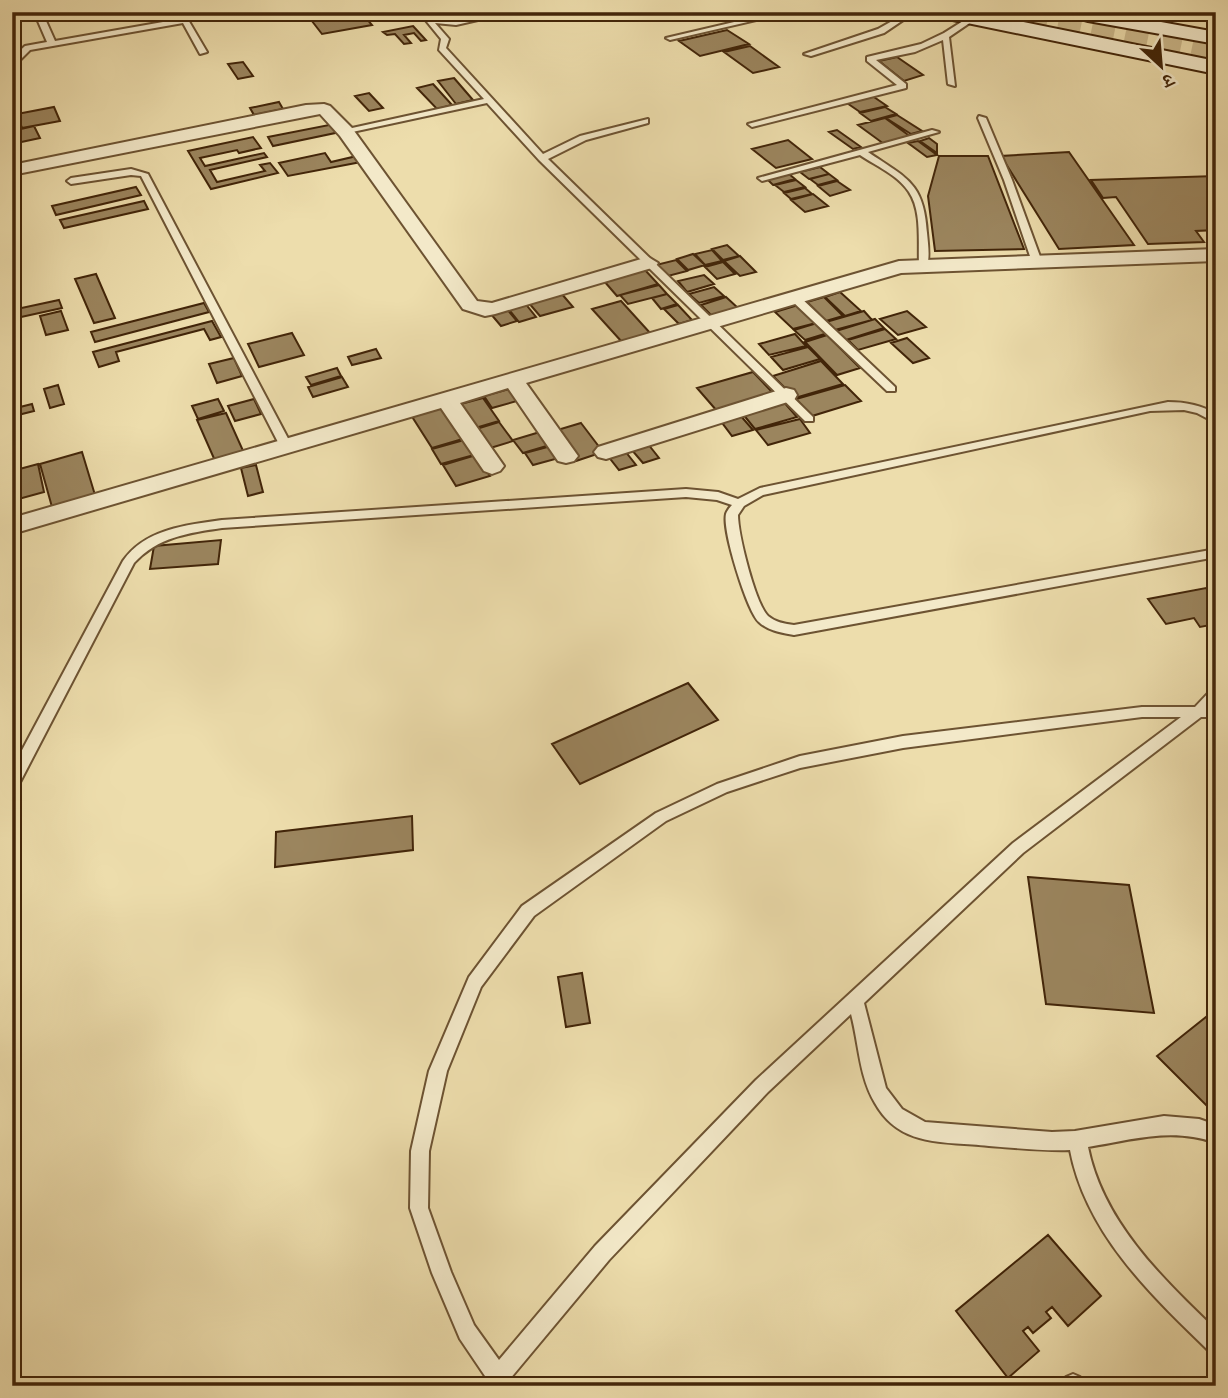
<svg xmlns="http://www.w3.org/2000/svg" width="1228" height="1398" viewBox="0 0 1228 1398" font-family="'Old Standard TT','Noto Serif Devanagari',serif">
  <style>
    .building { fill: #9b855e; stroke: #422509; stroke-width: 2 }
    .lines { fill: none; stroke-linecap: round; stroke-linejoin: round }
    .secondary-tunnel { stroke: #cbb88b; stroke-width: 23; stroke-dasharray: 23 11; stroke-linecap: butt }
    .service-casing { stroke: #6d5332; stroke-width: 4 }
    .minor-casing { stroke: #6d5332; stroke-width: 4 }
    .secondary-casing { stroke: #422509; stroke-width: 4 }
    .service { fill: #f3e9c9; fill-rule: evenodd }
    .minor { fill: #f3e9c9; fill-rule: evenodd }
    .secondary { fill: #f3e9c9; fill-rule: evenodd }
  </style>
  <rect width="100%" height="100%" fill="#edddac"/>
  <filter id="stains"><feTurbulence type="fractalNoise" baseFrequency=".00286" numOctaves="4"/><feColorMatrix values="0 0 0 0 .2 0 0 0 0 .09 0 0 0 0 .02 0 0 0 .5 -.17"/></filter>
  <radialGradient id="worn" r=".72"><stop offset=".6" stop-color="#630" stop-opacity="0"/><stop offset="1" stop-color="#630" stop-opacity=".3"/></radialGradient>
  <path class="building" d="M305 12H361L372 25 322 34Z
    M413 26 426 40 421 41 414 33 404 35 411 43 404 44 395 34 387 35 383 32Z
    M727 30 749 44 700 56 679 41Z
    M750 46 779 67 753 73 724 52Z
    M897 57 923 75 904 81 879 61Z
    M243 62 253 76 238 79 228 64Z
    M454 78 473 100 456 104 438 81Z
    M433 84 452 105 437 109 417 88Z
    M369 93 383 108 369 111 355 96Z
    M871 95 887 106 860 112 844 101Z
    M279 102 283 109 254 115 250 108Z
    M54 107 60 121 22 128 17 114Z
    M885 107 896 114 871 121 860 113Z
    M897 115 922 131 911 134 886 118Z
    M885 118 911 137 884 144 858 125Z
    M334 124 340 132 273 146 268 137Z
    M34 126 40 138 12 144V131Z
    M837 130 861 147 853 149 829 132Z
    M253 137 261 148 239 153 237 150 200 158 205 166 264 153 267 157 210 170 217 182 265 171 260 165 270 163 278 173 211 189 188 151Z
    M929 138 937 144V153L920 141Z
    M788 140 812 159 776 168 752 149Z
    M918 141 937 155 927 157 908 143Z
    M1069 152 1134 245 1059 249 1001 156Z
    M325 153 331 162 357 156 361 162 288 176 279 163Z
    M939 156H988L1024 249 935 251 928 196Z
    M820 167 829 174 809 179 800 172Z
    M789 174 795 179 773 185 767 179Z
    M829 174 837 180 818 185 810 179Z
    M1216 176V230L1196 231 1204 242 1148 244 1116 197 1103 198 1091 180Z
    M796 180 805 187 784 192 775 185Z
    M837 181 850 190 830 196 818 186Z
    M136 187 141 195 56 215 52 206Z
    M805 188 812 194 791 199 784 193Z
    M813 194 828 206 805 212 791 200Z
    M144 201 148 209 64 228 60 220Z
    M727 245 739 256 723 260 712 249Z
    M712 250 722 261 705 265 695 254Z
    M693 254 705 265 688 270 677 259Z
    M740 256 756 272 740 276 724 261Z
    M676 260 687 271 668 276 656 265Z
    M723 262 735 274 717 279 705 267Z
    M645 270 658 284 617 296 604 281Z
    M96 274 115 318 94 323 75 279Z
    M704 275 714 284 687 292 678 281Z
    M659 285 667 294 628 304 620 295Z
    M714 287 724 296 699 303 689 294Z
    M840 292 861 311 845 316 825 297Z
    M561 293 573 307 540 316 528 302Z
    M667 294 677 304 661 309 652 298Z
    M726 297 738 308 712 316 701 305Z
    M824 297 843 316 826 321 807 302Z
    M59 300 62 308 12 319V310Z
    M621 301 651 334 622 342 592 309Z
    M524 302 536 317 519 322 507 307Z
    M204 303 209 312 95 342 91 332Z
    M678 305 692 320 679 324 664 309Z
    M798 305 816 323 793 329 775 312Z
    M506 308 517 321 501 326 490 313Z
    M61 311 68 330 46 335 40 316Z
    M864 311 872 320 835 330 826 322Z
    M907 311 926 327 898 335 880 319Z
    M875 319 884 328 846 340 836 331Z
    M212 321 221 337 210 340 204 329 116 352 119 361 99 367 93 352Z
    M817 323 828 333 805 340 794 330Z
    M885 329 896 339 858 350 848 340Z
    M292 333 304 355 259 367 248 344Z
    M795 334 806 346 769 355 759 344Z
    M827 335 860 368 837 375 805 342Z
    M907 338 929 358 913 363 891 343Z
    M808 347 820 359 783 370 771 357Z
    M376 349 381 358 352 365 348 357Z
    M234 358 242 376 217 383 209 364Z
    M821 361 843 384 795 398 773 376Z
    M337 368 341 376 311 385 306 377Z
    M753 372 774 394 717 411 697 388Z
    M342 377 348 387 313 397 308 387Z
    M58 385 64 404 50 408 44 389Z
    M845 385 861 401 812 416 796 399Z
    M509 389 517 401 492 408 484 396Z
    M483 398 499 421 472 429 457 405Z
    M218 399 224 411 198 419 192 406Z
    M254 399 261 414 235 421 228 406Z
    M783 401 797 417 755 429 742 413Z
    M32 404 34 411 18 415 16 408Z
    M444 405 466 438 432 448 411 415Z
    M226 413 245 455 216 463 197 420Z
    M740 415 753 430 732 436 720 420Z
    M800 419 810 433 768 445 756 430Z
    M499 422 513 441 487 449 473 430Z
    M581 423 603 452 576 461 554 431Z
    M540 432 550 445 523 453 513 440Z
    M464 440 474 455 441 464 432 449Z
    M648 444 659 458 643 463 631 449Z
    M551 446 559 458 533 465 525 453Z
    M625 451 636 465 619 470 608 456Z
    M82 452 95 495 52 507 40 464Z
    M476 455 490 476 456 486 443 465Z
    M38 464 44 492 15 500 12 471Z
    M256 465 263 492 248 496 241 468Z
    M221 540 218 564 150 569 154 546Z
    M1206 588 1216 599V624L1200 627 1194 618 1166 624 1148 599Z
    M688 683 718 720 580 784 552 744Z
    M412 816 413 850 275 867 276 832Z
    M1028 877 1129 885 1154 1013 1046 1004Z
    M582 973 590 1023 566 1027 558 977Z
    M1216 1009V1104L1210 1109 1157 1056Z
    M1048 1235 1101 1296 1068 1326 1052 1307 1046 1312 1051 1318 1033 1333 1028 1327 1023 1331 1039 1351 1008 1378 956 1311Z"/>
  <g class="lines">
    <path class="secondary-tunnel" d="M991 12 1216 58"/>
    <defs>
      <path id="service" d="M34 12H42L55 41 180 19 181 12H187V18L207 52 200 54 183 23 30 50 17 63H12V58L25 46 47 42Z
        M419 12H426L431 18 456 21 498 12H513L456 25 435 23 449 39 446 48 543 154 580 136 648 119V123L586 140 548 159 813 417V421H805L539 160 487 103 343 134V130L484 99 439 50 441 39Z
        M777 12H791L670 40 666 38Z
        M867 12H881L900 16 906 12H915L884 33 811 56 804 54 878 29 894 20Z
        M971 16 975 18 974 20 949 37 955 86 948 84 943 40 915 52 876 60 906 84V88L752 127 748 124 897 85 867 61V57L921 44 944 33Z
        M979 116 986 118 1012 180 1042 262 1040 264 1032 262 1004 180 978 118Z
        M932 130 939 132 868 152C906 178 924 182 927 233 928 244 930 256 927 266L919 264C918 242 922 211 909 192 898 175 876 166 860 155L762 181 758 178Z
        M131 169 148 174 292 446 290 449H282L280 446 141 176 131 175 71 184 67 181 71 178Z
        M796 296 800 297 895 387V391H887L792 301V297Z
        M1168 402C1185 402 1201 405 1216 414V423L1197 413 1184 410 1150 411 763 495 744 506 738 515C738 534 755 603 768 616 775 622 785 624 794 625L1216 549V557L794 635C782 633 768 631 759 622 747 611 722 530 726 514 727 511 730 507 732 505L717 500 686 497 222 528C188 533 158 537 134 563L17 788 12 790V769L123 561C145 529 186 525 222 520L686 489 718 492 738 499 760 488Z
        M12 663 18 664 20 668 18 672 12 673Z
        M1216 689V703L1212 707H1216V717H1201L1023 853 864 1003 886 1088 902 1109 925 1122 1052 1132 1075 1131 1164 1116 1199 1119 1216 1125V1143C1172 1127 1132 1140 1088 1147 1103 1222 1162 1278 1216 1330V1354L1209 1351C1150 1294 1086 1233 1070 1150 1043 1151 1016 1148 989 1146 945 1141 900 1148 875 1103 859 1076 859 1044 851 1014L768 1092 609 1260 504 1386H480L485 1376 460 1339 432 1273 410 1208 411 1151 429 1071 469 977 522 906 656 813 717 784 800 756 903 736 1142 707H1195L1211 690ZM1142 717H1181L1013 843 756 1080 595 1246 499 1360 474 1325 451 1272 428 1208 429 1151 447 1071 481 987 534 916 666 821 727 792 800 768 903 748Z
        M1073 1374 1080 1377 1084 1386H1063L1066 1377Z"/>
      <path id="minor" d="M324 104 330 106 352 128 477 301 492 303 648 257 658 263 655 267 495 314 485 316 463 309 340 136 320 114 12 175V165L306 105Z
        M1216 249V261L901 273 526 383 578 456 574 461 566 463 558 461 508 388 460 403 504 466 500 471 492 474 484 471 441 408 12 534V518L899 261Z
        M786 388 794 390 797 395 794 400 606 459 598 457 594 452 598 447Z"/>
      <path id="secondary" d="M933 12H974L1216 61V74L943 18Z
        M1080 12H1106L1216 32V44L1088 21 1081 19 1078 15Z"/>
    </defs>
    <use href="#service" class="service-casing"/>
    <use href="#minor" class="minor-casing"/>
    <use href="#secondary" class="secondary-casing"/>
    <use href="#service" class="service"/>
    <use href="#minor" class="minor"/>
    <use href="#secondary" class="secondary"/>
  </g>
  <rect width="1228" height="1398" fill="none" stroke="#edddac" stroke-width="42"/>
  <rect x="14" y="14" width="1200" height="1370" fill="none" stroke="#422509" stroke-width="3.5"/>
  <rect x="21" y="21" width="1186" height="1356" fill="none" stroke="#422509" stroke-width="2"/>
  <g transform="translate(1161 66) rotate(154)" stroke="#f3e9c9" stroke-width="5" paint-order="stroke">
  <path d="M0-5L12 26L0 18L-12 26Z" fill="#422509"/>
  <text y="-10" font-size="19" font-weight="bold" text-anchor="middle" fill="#422509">उ</text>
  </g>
  <rect width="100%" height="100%" filter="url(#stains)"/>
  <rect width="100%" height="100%" fill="url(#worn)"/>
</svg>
